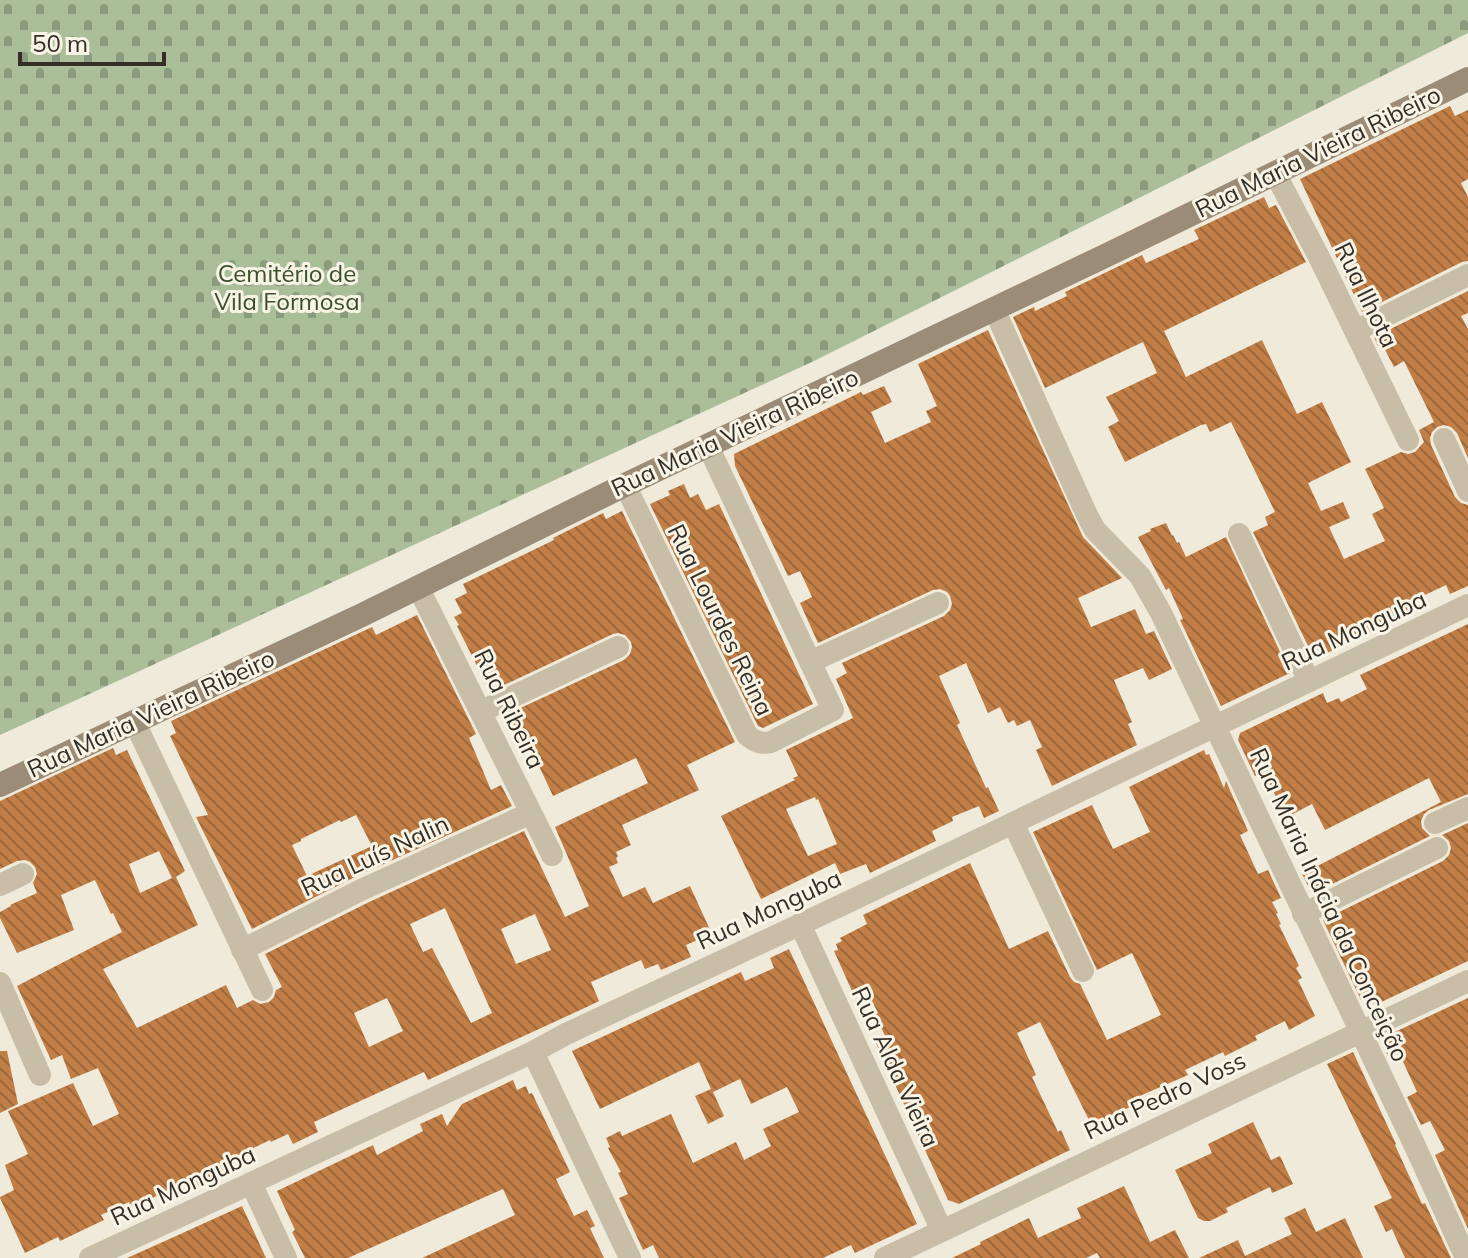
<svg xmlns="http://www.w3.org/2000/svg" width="1468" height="1258" viewBox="0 0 1468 1258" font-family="Mulish,sans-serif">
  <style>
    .cemetery { fill: url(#cemetery-stones) }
    .building { fill: url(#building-back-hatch); fill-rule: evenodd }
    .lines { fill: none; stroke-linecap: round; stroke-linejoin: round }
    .street { stroke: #c8bda6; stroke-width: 22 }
    .secondary { stroke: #9b8c78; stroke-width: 24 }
    .labels { text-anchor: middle; stroke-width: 6; stroke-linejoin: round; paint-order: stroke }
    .street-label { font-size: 24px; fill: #342e27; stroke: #f8f4e6 }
    .park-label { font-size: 24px; fill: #3b512c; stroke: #f8f4e6 }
  </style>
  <defs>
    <pattern id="cemetery-stones" width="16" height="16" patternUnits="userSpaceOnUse" patternTransform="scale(2)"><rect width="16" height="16" fill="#aabe9a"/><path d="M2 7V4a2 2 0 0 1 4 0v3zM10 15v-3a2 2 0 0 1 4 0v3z" fill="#8b9b7e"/></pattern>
    <pattern id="building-back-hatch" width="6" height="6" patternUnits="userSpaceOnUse" patternTransform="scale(2)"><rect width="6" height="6" fill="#c17f47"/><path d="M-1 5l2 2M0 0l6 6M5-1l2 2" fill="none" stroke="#9e683b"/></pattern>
  </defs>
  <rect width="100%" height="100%" fill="#f0eada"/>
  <path class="cemetery" d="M0 0H1468V33L814 361 0 735Z"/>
  <path class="building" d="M1450 106 1455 116 1468 110V179L1461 183 1468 197V261L1462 262 1362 312 1300 179Z
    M1264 197 1269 208 1276 205 1306 262 1164 331 1186 377 1262 340 1297 414 1322 402 1351 462 1308 483 1321 511 1343 502 1350 518 1329 527 1344 559 1385 541 1372 514 1384 508 1365 469 1401 452 1408 454 1415 452 1424 442 1419 430 1434 422 1404 361 1394 367 1382 344 1378 346 1374 337 1468 291V313L1461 316 1468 329V458L1457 433 1451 427 1444 425 1437 427 1432 432 1430 438 1431 445 1455 497 1461 503 1468 505V586L1450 594 1446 585 1408 603 1413 612 1321 656 1315 643 1308 646 1253 532 1268 525 1265 517 1275 512 1231 422 1210 432 1206 424 1201 425 1125 462 1108 427 1119 421 1106 397 1157 373 1143 342 1045 388 1013 317 1034 307 1035 311 1067 296 1065 292 1142 255 1146 263 1199 239 1194 230Z
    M988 330 1083 537 1122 578 1078 598 1091 627 1135 609 1146 634 1154 631 1172 669 1149 680 1143 668 1114 680 1132 722 1128 724 1137 745 1052 786 1036 750 1042 747 1030 720 1017 726 1014 720 1008 723 1000 707 988 713 966 663 939 676 960 723 957 725 986 788 988 787 999 811 984 818 979 806 952 817 953 821 932 831 936 841 870 873 866 864 840 874 835 863 761 899 721 816 795 780 793 778 798 776 786 750 853 718 836 679 847 673 842 663 944 616 950 610 952 604 950 596 947 592 940 589 933 590 818 643 800 603 812 597 800 571 788 576 735 466 734 454 861 392 863 395 884 386 892 402 871 412 885 443 931 422 926 411 937 406 918 364ZM815 797 816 800 818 799 837 844 808 856 786 809Z
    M684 484 690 498 698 494 706 510 719 504 813 704 763 728 758 726 650 504 670 495 668 491Z
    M622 511 735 742 687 765 699 790 622 825 631 845 616 852 618 856 616 858 618 863 609 867 623 897 645 887 653 903 690 886 711 932 706 934 707 936 686 945 691 957 661 970 658 964 645 969 641 960 591 982 599 1001 589 1006 428 1080 424 1072 314 1122 318 1132 293 1144 288 1134 271 1142 270 1140 226 1161 231 1172 188 1192 184 1183 131 1208 129 1202 101 1215 104 1220 60 1241 58 1237 25 1253 0 1198V1197L14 1190 5 1165 28 1154 8 1111 73 1083 93 1126 119 1114 98 1068 71 1079 62 1055 51 1060 17 986 122 932 113 913 111 914 95 880 61 895 74 930 17 953 0 918V912L11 906 10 905 37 893 33 883 37 874 35 867 30 862 25 860 17 861 0 869V801L113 748 116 755 127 750 185 871 176 877 198 925 103 969 137 1028 226 985 237 1008 253 1000 260 1004 269 1002 274 997 276 990 282 987 265 954 367 903 524 831 565 917 589 906 555 827 648 783 636 758 553 796 525 736 520 738 513 723 506 726 501 717 624 660 630 654 632 647 631 642 625 635 618 633 613 634 502 686 498 679 486 684 457 626 459 625 454 617 462 613 455 599 467 593 463 584 554 540 553 538 603 513 606 519ZM159 851 172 878 140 893 129 864ZM445 908 492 1013 471 1023 432 948 423 952 410 924ZM535 914 551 950 516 964 501 929ZM387 998 403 1031 369 1047 354 1013Z
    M1166 523 1172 536 1173 535 1177 543 1179 542 1186 557 1226 537 1290 673 1221 706 1180 620 1183 619 1169 588 1166 590 1138 537 1151 531 1150 529Z
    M417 615 476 734 469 738 491 790 501 785 512 806 355 877 252 929 196 817 208 815 170 736 176 733 171 721 372 627 376 635ZM356 815 372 846 307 876 292 845 301 841V839L340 820 341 822Z
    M1468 624V794L1429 810 1424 814 1421 821 1422 828 1430 836 1312 894 1302 874 1441 802 1429 778 1325 830 1312 804 1287 817 1263 772 1255 776 1238 740 1240 733 1323 693 1327 703 1339 698 1341 702 1367 689 1360 675Z
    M1204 750 1206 755 1209 754 1224 788 1226 781 1248 831 1240 835 1258 874 1268 870 1281 898 1272 902 1278 913 1276 914 1281 924 1279 925 1299 966 1296 968 1302 978 1298 980 1315 1016 1289 1030 1285 1021 1255 1036 1257 1040 1225 1056 1223 1052 1185 1070 1188 1075 1135 1098 1138 1103 1092 1126 1040 1022 1017 1033 1036 1075 1032 1077 1058 1132 1061 1130 1070 1150 959 1204 948 1200 876 1043 886 1038 875 1014 878 1013 864 985 852 991 834 951 838 950 836 944 842 941 840 938 867 924 863 915 970 863 1009 949 1048 931 1070 977 1074 982 1080 984 1107 1040 1161 1015 1132 953 1097 970 1033 832 1092 805 1113 849 1150 832 1129 787Z
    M1468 823V961L1375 1005 1370 996 1361 1000 1323 920 1443 861 1449 855 1451 848 1449 841 1442 835Z
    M789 949 917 1224 855 1253 851 1245 823 1258H659L653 1245 643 1250 619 1198 628 1194 618 1173 621 1172 608 1148 610 1147 606 1138 620 1131 622 1136 671 1114 693 1163 736 1142 744 1160 771 1146 763 1129 799 1112 787 1087 751 1104 740 1079 713 1092 724 1116 708 1124 695 1096 711 1089 699 1062 600 1109 572 1051 741 972 745 981 774 968 770 958Z
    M1468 998V1229L1435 1155 1445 1150 1430 1121 1421 1125 1407 1097 1417 1092 1399 1053 1389 1058 1382 1044 1384 1037Z
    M0 1051H7L18 1104 0 1113Z
    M1353 1052 1396 1144 1395 1145 1422 1204 1425 1203 1451 1258H1405L1392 1229 1386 1232 1374 1206 1392 1198 1327 1064Z
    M513 1080 517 1090 526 1086 529 1094 532 1093 570 1172 556 1179 574 1216 587 1210 595 1226 590 1228 604 1258H422L515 1215 503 1189 348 1258H305L292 1232 295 1230 277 1191 373 1145 377 1155 423 1131 420 1124 442 1114 447 1126 462 1104Z
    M1253 1122 1271 1160 1280 1156 1293 1184 1272 1193 1270 1187 1226 1208 1228 1212 1210 1221H1204L1198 1218 1175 1170 1212 1153 1208 1144Z
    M1124 1186 1150 1242 1175 1230 1189 1258H1100L1097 1253 1086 1258H952L981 1244 980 1242 1029 1218 1038 1238 1081 1218 1077 1208Z
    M242 1206 266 1258H127L165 1241Z
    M1305 1208 1316 1232 1345 1218 1363 1258H1199L1238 1240 1245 1256 1292 1234 1284 1218Z"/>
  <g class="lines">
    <path class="street" d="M1275 173 1319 257 1408 440
      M994 309 1086 513 1095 530 1140 576 1161 613 1414 1144 1466 1258
      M1355 331 1468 275
      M1444 439 1468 491
      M625 485 747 735C755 742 761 744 771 742L833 710 708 446
      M1239 534 1309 681
      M418 587 552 855
      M810 662 938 603
      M482 711 618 647
      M135 723 262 990
      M1013 823 1083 971
      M1435 823 1468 808
      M0 885 23 874
      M1303 914 1437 848
      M800 924 942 1231
      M242 950 361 890 531 813
      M0 983 40 1075
      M533 1052 630 1258
      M251 1183 286 1258
      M90 1258 533 1052 566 1034 846 903 1468 605
      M885 1258 1468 981"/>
    <path class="secondary" d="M0 785 362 615 625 485 1107 255 1468 79"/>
  </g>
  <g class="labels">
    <g class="street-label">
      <text transform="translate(1318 152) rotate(-26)" y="8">Rua Maria Vieira Ribeiro</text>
      <text transform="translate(1366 295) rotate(64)" y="8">Rua Ilhota</text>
      <text transform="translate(735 433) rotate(-25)" y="8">Rua Maria Vieira Ribeiro</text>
      <text transform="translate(720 620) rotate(64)" y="8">Rua Lourdes Reina</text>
      <text transform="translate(1354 631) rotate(-25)" y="8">Rua Monguba</text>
      <text transform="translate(509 709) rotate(64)" y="8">Rua Ribeira</text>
      <text transform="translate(151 714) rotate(-25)" y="8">Rua Maria Vieira Ribeiro</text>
      <text transform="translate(375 856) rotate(-25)" y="8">Rua Luís Nalin</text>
      <text transform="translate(1329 905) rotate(65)" y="8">Rua Maria Inácia da Conceição</text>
      <text transform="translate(769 910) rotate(-25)" y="8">Rua Monguba</text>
      <text transform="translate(895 1067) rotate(65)" y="8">Rua Alda Vieira</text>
      <text transform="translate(1165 1096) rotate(-25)" y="8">Rua Pedro Voss</text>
      <text transform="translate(183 1186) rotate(-25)" y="8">Rua Monguba</text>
    </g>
    <g class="park-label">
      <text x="287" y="282">Cemitério de<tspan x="287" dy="28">Vila Formosa</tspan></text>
    </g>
  </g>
  <path d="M20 52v12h144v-12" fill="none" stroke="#342e27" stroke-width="4"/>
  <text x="32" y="52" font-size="24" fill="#342e27" stroke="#f8f4e6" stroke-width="6" paint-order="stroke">50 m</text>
</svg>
